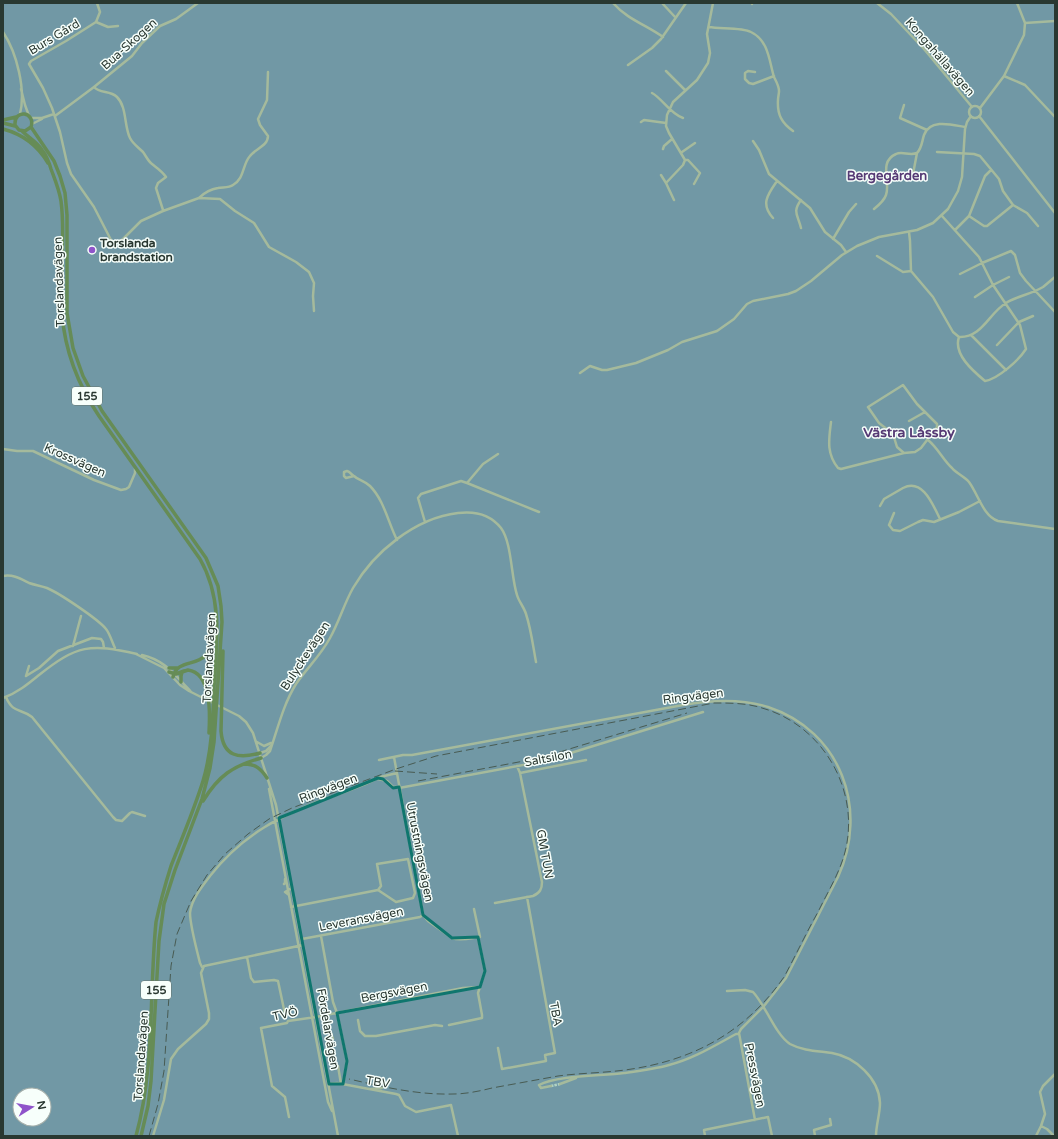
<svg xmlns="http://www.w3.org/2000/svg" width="1058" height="1139" viewBox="0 0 1058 1139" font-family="'Varela Round',sans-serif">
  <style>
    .water { fill: #7198a5; fill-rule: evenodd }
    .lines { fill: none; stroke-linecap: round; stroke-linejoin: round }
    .minor-tunnel { stroke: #b1d3c3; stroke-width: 2.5; stroke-dasharray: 2.5 1; stroke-linecap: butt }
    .minor { stroke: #a5ba9c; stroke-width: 2.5 }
    .major { stroke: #668c56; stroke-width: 3.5 }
    .rail { stroke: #485b52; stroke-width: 1; stroke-dasharray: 8 4; stroke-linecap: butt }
    .marked { fill: none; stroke: #0f766e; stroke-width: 3; stroke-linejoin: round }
    .poi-dot { fill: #8f54ca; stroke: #f7fffb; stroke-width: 1.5 }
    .labels { text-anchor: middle; stroke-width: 3; stroke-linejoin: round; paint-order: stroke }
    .shield { fill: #f7fffb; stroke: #67746e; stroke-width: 1 }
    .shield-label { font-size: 11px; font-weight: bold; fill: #293831 }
    .street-label { font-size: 12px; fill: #293831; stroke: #f7fffb }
    .poi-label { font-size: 12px; font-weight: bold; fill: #293831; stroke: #f7fffb; text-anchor: start }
    .neighbourhood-label { font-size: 13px; font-weight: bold; fill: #563a75; stroke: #f7fffb }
    .quarter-label { font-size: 14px; font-weight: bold; fill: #563a75; stroke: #f7fffb }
  </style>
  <rect width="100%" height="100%" fill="#d3fae7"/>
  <path class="water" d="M3 3H1055V1136H3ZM20 1095H44V1119H20Z"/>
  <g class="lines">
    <path class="minor-tunnel" d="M551 1086 560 1084"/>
    <path class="minor" d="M613 3C627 19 646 25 663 37
      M662 3 675 17
      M752 3V4
      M877 3 891 14 924 49 972 107
      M96 22 100 12 97 3
      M1025 23 1055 21
      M118 26 108 27 96 22 66 41 31 61 29 64 43 88 52 108 60 132 67 163 71 174 94 207 111 240 116 243 123 239 141 221 163 211 199 198 220 199 235 211 254 223 269 247 296 262 309 272 314 283 313 296 314 311
      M709 27C720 29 742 27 751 32 769 41 769 61 774 77 776 81 779 86 779 91 779 94 778 97 778 100 777 115 782 123 793 131
      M3 32C17 53 26 90 20 114
      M628 65 652 48 661 39 686 3
      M666 71 685 90
      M755 72 748 71 745 73V79L749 83 753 84 774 76
      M1004 76 1025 85 1055 117
      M94 87C100 94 110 90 117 97 127 107 124 126 130 138 133 144 138 147 143 152 146 156 148 161 152 164 157 168 162 171 166 177L158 183 156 188 163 210
      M21 89 25 105 29 116
      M652 93C663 99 670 114 683 118
      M904 105 900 118 927 130
      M969 112a6 6 0 1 1 12 0a6 6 0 1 1-12 0Z
      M980 108 1004 76 1024 35 1025 23 1017 3
      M55 116 94 87 132 56 142 43 160 26 176 19 198 3
      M979 116 1055 213
      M31 118H42L54 114
      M641 122 644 120 666 123
      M32 124 42 119
      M753 141 759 150 769 174 810 208 825 232 841 245 846 252
      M663 149 664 146 672 139
      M682 152 695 143
      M937 152 974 154 980 156 999 179 1003 191 1013 205 1027 213 1038 226
      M685 160H688L700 173 694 184
      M661 175 666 183 674 200
      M910 176 913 174 917 153
      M666 183 683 165 685 160 669 133 666 126 667 115 673 102 697 80 708 63 710 53 707 34 713 3
      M199 198C204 193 211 189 218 188 223 187 229 188 233 185 245 178 242 165 250 156 255 149 268 146 268 136L260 125 258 119 267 100 268 72
      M874 209C879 205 884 201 886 195 891 182 878 162 896 154 902 151 910 156 917 153 922 148 922 141 924 135 930 118 953 125 965 127
      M942 216 979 257 993 285 1020 325 1026 349C1019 360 998 379 985 381 973 371 953 354 959 337
      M969 216 985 176 991 170
      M773 218C760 204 768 194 777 181
      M801 228C798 215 792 212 801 200
      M955 230 969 216 984 226H987L1013 205
      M909 232 910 241 911 271 933 297 953 332 959 337C982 338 989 313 1006 303 1017 296 1032 294 1043 287 1047 284 1051 280 1055 277
      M833 239 849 212 856 204
      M877 256 903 272 911 271
      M960 274 982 263 1011 251 1015 255 1020 273 1026 281 1055 312
      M975 297 993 285 1009 277
      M971 335 1006 370
      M997 345 1019 322 1033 316
      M580 373 590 366 602 370H607L636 363 668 350 682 342 717 331 734 319 747 304 753 301 788 294 796 291 811 281 842 255 857 246 879 237 917 230 933 223 948 209 958 191 962 177 965 129 967 122 971 116
      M909 421 925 412
      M831 422C829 439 826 453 838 468L841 469 904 453 897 447 893 434 879 423 868 407 903 385 917 404 937 424V427L921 448 915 452 904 453
      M928 440C938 448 943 460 952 468 957 474 964 476 969 482 978 494 983 516 998 521L1055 529
      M3 449 17 451H33L94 480 121 490 126 489 129 487 135 473V467
      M354 476 346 478 344 476V472L347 471C351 472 350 474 354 476 358 480 365 481 370 486 384 500 388 522 397 540
      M467 483 483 464 498 454
      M880 506 884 499 903 488C923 478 933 505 940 519
      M894 513 889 525 893 530 900 531 918 522 923 520 934 522 959 512 980 501
      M425 522 418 498 421 494 461 481 467 483 539 512
      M3 576C13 574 21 579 29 583 35 585 41 586 47 588 59 593 98 619 106 629 110 634 112 642 115 648
      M73 646 81 616
      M136 654 164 668 180 685 189 691 239 716 246 722 253 733 276 805 338 1136
      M142 655C160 659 170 669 182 682 185 686 188 688 191 692
      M26 676 39 668 58 651 92 638 101 639 103 642 104 648
      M26 676 29 666
      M6 697C13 714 21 708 32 717L113 817 116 820 122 821 130 813 132 812 145 816
      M3 698C17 693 28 684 39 675 77 645 90 643 137 654
      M257 742 264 746 271 743
      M260 753 266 751 271 746
      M394 757 423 915 428 921 452 938C460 941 471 938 480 937L474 909
      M261 758 266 755 270 751C278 728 283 705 296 684 307 668 321 655 330 638 339 622 344 604 353 588 374 552 415 518 458 513 474 511 490 514 501 528 512 543 511 577 517 595 519 602 524 607 526 614 531 629 533 646 536 662
      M379 760 403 755H412L683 705C711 700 740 698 768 707 841 731 869 809 838 877L786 978 764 1006 741 1029 739 1033 755 1120
      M517 766 520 773 586 760
      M378 779 387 781 393 787H399
      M399 788 545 761 703 712
      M269 789 328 1102 332 1111
      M284 884 285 883V879
      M289 895 285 892 290 889
      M495 903 533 896C540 893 542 889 542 882L520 773
      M291 907 378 890 381 886 377 864 408 859 415 893 413 898 396 902 378 890
      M321 936 333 1002 337 1013 347 1061 343 1084
      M302 939 420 917 423 915
      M247 957 251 978 254 982 274 980 278 981 285 1014
      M202 967 200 963C197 951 190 925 190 913 191 900 203 885 210 876 243 834 281 815 330 797 346 791 365 786 380 777L397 773
      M727 991 745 990 753 992C766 1006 775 1034 790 1044 803 1051 818 1051 832 1053 855 1057 879 1078 880 1103 880 1114 876 1125 876 1136
      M358 1020 360 1031 365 1036H376L435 1025 442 1026
      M449 1025 482 1018V1015L478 993 485 971 478 937
      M331 1033 333 1039
      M498 1048 502 1069 546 1061 545 1055 555 1053 527 897
      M338 1066 341 1084
      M328 1084 337 1083 396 1094 399 1095 405 1106 416 1112 451 1105 458 1136
      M560 1084 576 1078
      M551 1086 541 1088 539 1085C557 1075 602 1076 624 1073 639 1071 655 1069 669 1065 693 1059 714 1046 736 1034H739
      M371 1089 382 1088
      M289 1117 285 1097 272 1086 261 1028 287 1023 288 1021 316 1017 463 988 480 987
      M1041 1126 1047 1129 1054 1136
      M153 1136 164 1100 171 1059 178 1049 206 1024 209 1019V1013L201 973 204 966 303 945
      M705 1136 704 1130 768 1117 772 1136
      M815 1136 814 1130 831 1125 830 1119
      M1036 1136 1041 1126 1045 1114 1040 1092 1043 1086 1055 1074"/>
    <path class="major" d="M3 120 16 117
      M3 123 15 126
      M31 127 25 131 19 130 15 125C14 108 36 112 31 127L54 161 60 176 65 193 67 215V313L73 348 83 376 102 411 206 558 218 586 221 606 222 622 214 742 210 768 202 799 175 870 164 904 159 941 151 1081 148 1106 141 1136
      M3 129C22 134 38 146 48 163
      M22 131C29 138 37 142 42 150 47 156 49 162 51 169 55 180 59 189 61 201 66 237 59 277 62 314 65 351 78 385 99 416L200 559C223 599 217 644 214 687 213 718 212 751 203 781 194 810 182 838 171 866 165 885 160 903 156 922 149 993 155 1067 136 1136
      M223 651 221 731C223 757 239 759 260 753
      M169 668H178
      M169 672 176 674 184 671
      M173 677C177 660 195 666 205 656 213 648 214 637 216 627
      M181 682V676L182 672 188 670C212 673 210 715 209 733
      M244 764C256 764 261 769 267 778
      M203 801C219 775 233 766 261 758"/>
    <path class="rail" d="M395 771 437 774
      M418 781 540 758 687 713
      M149 1136 158 1104 164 1071 171 966 177 934 191 901 207 875 225 854 248 834 269 819 292 808 396 769 436 756 714 703C730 703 747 703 762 708 822 725 859 788 846 848 841 871 828 891 818 912 806 933 796 955 784 977 745 1033 692 1061 625 1070 603 1073 580 1073 558 1076 536 1080 514 1084 492 1088 480 1091 466 1094 453 1094 417 1095 384 1087 349 1079"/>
  </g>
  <path class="marked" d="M378 778 383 779 393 788 399 787 423 915 452 938 478 937 485 971 480 987 337 1013 347 1061 343 1084H329L279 818Z"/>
  <circle class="poi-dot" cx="92" cy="250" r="4"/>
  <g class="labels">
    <g class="shield">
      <rect x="72" y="387" width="30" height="18" rx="3"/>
      <rect x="141" y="981" width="30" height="18" rx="3"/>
    </g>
    <g class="shield-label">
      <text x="87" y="400">155</text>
      <text x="156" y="994">155</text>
    </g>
    <g class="street-label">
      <text transform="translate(54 37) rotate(-31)" y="4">Burs Gård</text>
      <text transform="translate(129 44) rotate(-42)" y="4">Bua-Skogen</text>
      <text transform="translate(940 57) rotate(49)" y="4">Kongahällavägen</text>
      <text transform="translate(59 282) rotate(-92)" y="4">Torslandavägen</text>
      <text transform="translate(75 460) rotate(24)" y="4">Krossvägen</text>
      <text transform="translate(305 656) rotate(-57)" y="4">Bulyckevägen</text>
      <text transform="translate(209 658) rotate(-87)" y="4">Torslandavägen</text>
      <text transform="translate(693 696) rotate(-7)" y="4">Ringvägen</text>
      <text transform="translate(548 758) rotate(-11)" y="4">Saltsilon</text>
      <text transform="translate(328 788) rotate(-21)" y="4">Ringvägen</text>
      <text transform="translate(420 852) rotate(79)" y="4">Utrustningsvägen</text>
      <text transform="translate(545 854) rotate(80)" y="4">GM TUN</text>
      <text transform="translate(361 919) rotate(-11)" y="4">Leveransvägen</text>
      <text transform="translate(394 992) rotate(-11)" y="4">Bergsvägen</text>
      <text transform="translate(285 1014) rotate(-13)" y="4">TVÖ</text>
      <text transform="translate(556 1014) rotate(79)" y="4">TBA</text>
      <text transform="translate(328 1029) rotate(80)" y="4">Fördelarvägen</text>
      <text transform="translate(141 1056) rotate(-86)" y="4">Torslandavägen</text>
      <text transform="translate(755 1075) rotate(79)" y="4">Pressvägen</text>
      <text transform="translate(378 1082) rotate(9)" y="4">TBV</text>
    </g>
    <g class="poi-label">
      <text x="100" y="247">Torslanda<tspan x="100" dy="14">brandstation</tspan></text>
    </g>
    <g class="neighbourhood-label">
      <text x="887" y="180">Bergegården</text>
    </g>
    <g class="quarter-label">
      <text x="909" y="437">Västra Låssby</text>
    </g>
  </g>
  <rect width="1058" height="1139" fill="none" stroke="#293831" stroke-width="8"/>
  <g transform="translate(32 1107) rotate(79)"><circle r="19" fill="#f7fffb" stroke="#a5afaa"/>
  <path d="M0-3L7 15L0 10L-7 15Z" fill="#8f54ca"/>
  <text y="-6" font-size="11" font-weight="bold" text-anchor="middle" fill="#293831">N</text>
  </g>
</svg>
